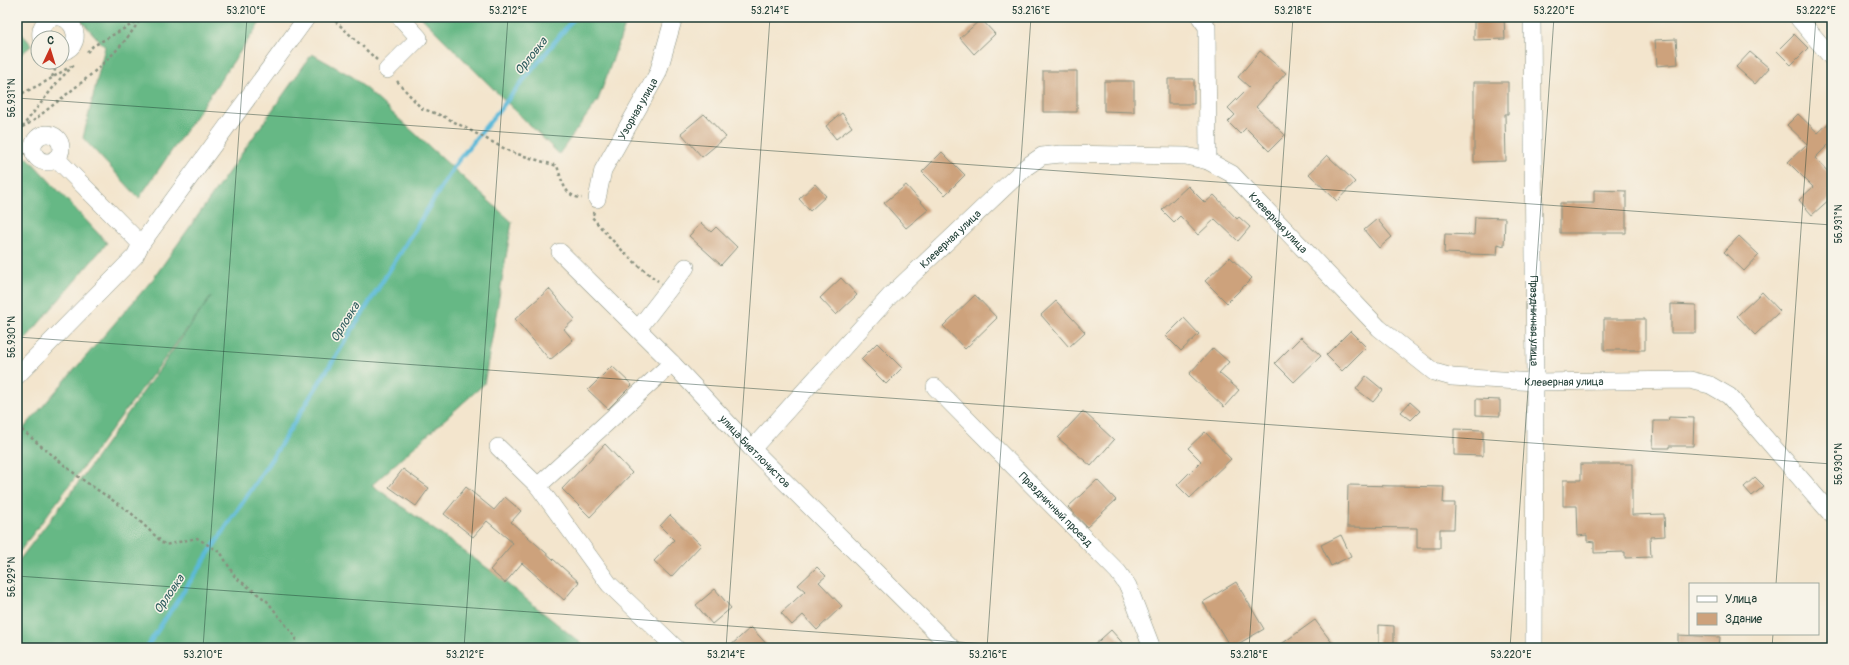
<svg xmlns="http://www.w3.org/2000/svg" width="1849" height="665" viewBox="0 0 1849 665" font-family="Pangolin,sans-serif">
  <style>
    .forest { fill: #66b885; stroke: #427a5c }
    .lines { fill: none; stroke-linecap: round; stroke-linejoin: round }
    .stream { stroke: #5bbad9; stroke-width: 4.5 }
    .building { fill: #cda27c }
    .minor-casing { stroke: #899180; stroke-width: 18 }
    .path { stroke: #899180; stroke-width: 2.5; stroke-dasharray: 3 3; stroke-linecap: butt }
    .minor { stroke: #fff; stroke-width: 17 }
    .ticks { fill: none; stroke: #1f3d34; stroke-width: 1; stroke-opacity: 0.45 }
    .labels { text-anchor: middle; stroke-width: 3; stroke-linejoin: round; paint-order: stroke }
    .street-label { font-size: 11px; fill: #1f3d34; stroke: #f7f3e8 }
    .water-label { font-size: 12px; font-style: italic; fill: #2e5c5d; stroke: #f7f3e8 }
    .neatline { fill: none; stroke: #1f3d34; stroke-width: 1.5 }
    .ticks-label { font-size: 10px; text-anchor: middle; fill: #1f3d34 }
  </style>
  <rect width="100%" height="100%" fill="#f7f3e8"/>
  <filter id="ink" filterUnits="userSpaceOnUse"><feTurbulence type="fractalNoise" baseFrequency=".025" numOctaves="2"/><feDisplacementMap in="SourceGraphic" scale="8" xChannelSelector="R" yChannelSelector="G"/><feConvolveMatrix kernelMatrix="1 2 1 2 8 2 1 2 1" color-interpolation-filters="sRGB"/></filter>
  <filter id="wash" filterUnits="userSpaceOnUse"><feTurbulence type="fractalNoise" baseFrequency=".012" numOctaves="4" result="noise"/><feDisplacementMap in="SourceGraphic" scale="16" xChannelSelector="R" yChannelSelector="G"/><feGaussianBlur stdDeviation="0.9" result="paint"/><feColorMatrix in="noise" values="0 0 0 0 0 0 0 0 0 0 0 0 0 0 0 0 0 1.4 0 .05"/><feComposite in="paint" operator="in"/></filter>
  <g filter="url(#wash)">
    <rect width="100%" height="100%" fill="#f3e5cd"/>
    <path class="forest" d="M78 17H264L139 198 83 138 105 47Z
      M421 17H628L598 100 559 154Z
      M17 29 32 45 17 58Z
      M312 54 353 77 512 222 484 384 372 485 490 570 587 648H17V563L73 490 211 297 17 555V436L153 279Z
      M27 157 107 243 17 349V166Z"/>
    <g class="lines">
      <path class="stream" d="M146 648 274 455 457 162 575 17"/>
    </g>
    <g id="blocks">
      <path class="building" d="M1474 17H1504L1505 39 1474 40Z
        M981 19 995 34 974 54 960 38Z
        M1794 34 1808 48 1791 65 1777 51Z
        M1676 39 1678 64 1657 66 1655 40Z
        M1260 51 1286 73 1256 107 1285 135 1269 151 1246 128 1240 134 1228 122 1235 115 1228 108 1249 87 1238 77Z
        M1750 52 1769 68 1755 84 1736 67Z
        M1043 71H1077V112H1043Z
        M1168 79H1194V104H1168Z
        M1104 81H1134V112L1104 111Z
        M1474 82H1508V114H1505L1506 161 1474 162Z
        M842 113 852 127 836 139 826 126Z
        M704 114 726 137 702 157 681 133Z
        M1798 114 1818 133 1832 120V141L1815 158 1832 176V197L1812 215 1799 200 1813 187 1788 162 1807 144 1787 125Z
        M942 152 965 175 945 195 922 172Z
        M1327 155 1355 182 1337 201 1309 174Z
        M815 184 826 196 810 211 799 199Z
        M906 185 928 210 906 228 884 203Z
        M1188 186 1205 203 1214 195 1237 219 1239 217 1250 227 1238 241 1215 219 1198 235 1180 216 1174 222 1162 210Z
        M1594 190 1626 191V233H1560V203H1594Z
        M1475 217 1505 218 1504 246 1498 244 1497 255 1444 253 1445 234 1474 235Z
        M1377 219 1392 237 1379 248 1364 230Z
        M701 223 711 232 716 227 737 247 721 265 689 236Z
        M1739 236 1759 255 1744 271 1724 252Z
        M1230 257 1252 278 1227 303 1205 281Z
        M841 278 857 295 836 315 820 298Z
        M549 289 575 319 564 329 573 340 550 360 515 319Z
        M1762 292 1780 311 1755 335 1737 316Z
        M975 295 997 318 965 349 943 326Z
        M1056 301 1085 332 1069 347 1041 315Z
        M1671 304 1696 305V333H1671Z
        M1184 318 1199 334 1181 351 1166 336Z
        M1604 319H1645V350H1604Z
        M1350 331 1366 347 1342 371 1326 355Z
        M1301 337 1321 356 1294 382 1275 363Z
        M877 343 902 368 886 384 861 359Z
        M1213 348 1229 362 1219 373 1239 390 1224 407 1189 374Z
        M612 366 632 385 608 409 588 390Z
        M1366 376 1383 390 1373 402 1356 389Z
        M1476 399 1500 400V416L1476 415Z
        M1410 402 1420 411 1411 420 1401 412Z
        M1083 411 1114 440 1091 466 1058 438Z
        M1669 417 1694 418 1693 446H1669V448H1653L1654 421H1668Z
        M1454 429 1483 430V456L1454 455Z
        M1205 432 1231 459 1190 498 1177 485 1201 461 1188 448Z
        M605 444 632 473 590 517 562 489Z
        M1581 464H1632V515L1664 514 1665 536 1650 537 1651 557 1625 558V552L1594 553V542L1587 541V535L1578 536 1577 506H1563V480H1581Z
        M403 469 429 488 416 506 389 487Z
        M1755 477 1764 486 1752 496 1744 487Z
        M1097 480 1116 500 1087 527 1068 507Z
        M1348 485 1444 487 1443 503H1455L1454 529H1440V548H1417V528L1347 527Z
        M466 487 494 510 505 497 521 511 511 522 579 582 564 600 522 563 505 583 490 570 513 543 487 521 473 537 444 514Z
        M670 515 701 545 671 577 654 561 674 540 660 526Z
        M1341 535 1351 556 1331 566 1321 545Z
        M817 567 826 576 819 582 842 606 817 630 803 615 792 625 781 613 805 591 798 585Z
        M1236 582 1264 629 1231 648 1203 602Z
        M715 589 731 608 712 624 696 605Z
        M1315 620 1336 648H1276Z
        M1379 625 1394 626V645H1379Z
        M751 627 770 648H728Z
        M1111 630 1127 648H1091Z
        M1678 635 1720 637 1719 648 1678 646Z"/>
    </g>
  </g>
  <g filter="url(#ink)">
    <use href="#blocks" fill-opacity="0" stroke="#899180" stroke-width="1"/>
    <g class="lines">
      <defs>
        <g id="minor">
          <path d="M1200 17 1207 27 1208 161"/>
          <path id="s1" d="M1532 17 1535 382 1534 648"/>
          <path d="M1799 19 1832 58"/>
          <path d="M41 38C40 31 42 25 47 21 68 4 90 44 62 52"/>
          <path d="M387 70 419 38 400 17"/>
          <circle cx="47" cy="148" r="14"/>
          <path d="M56 158 141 244"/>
          <path id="s2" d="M597 199 603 170 658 73 674 17"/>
          <path id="s3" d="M560 252 672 363 752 449 952 648"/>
          <path d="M638 329 686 267"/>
          <path d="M17 376 135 256 141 244 307 17"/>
          <path id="s4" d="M935 387 1118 572 1128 586 1152 648"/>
          <path d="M498 447 538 486 609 584 676 648"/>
          <path id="s5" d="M752 449 890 296 1026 167 1042 156 1061 154 1186 156 1208 161 1232 174 1379 328 1434 372 1452 377 1535 382 1690 380 1710 385 1729 396 1832 515"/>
          <path d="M538 486 672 363"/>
        </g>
      </defs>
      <use href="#minor" class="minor-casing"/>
      <path class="path" d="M331 17 377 60
        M87 52 93 46 145 17
        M52 77 57 65
        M397 81 421 108 445 117 511 152 557 166C562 180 564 197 582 198
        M17 96 47 81 71 66
        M17 131 22 127 60 79 75 64
        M35 155 31 159C20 150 17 142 22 127L32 122C69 91 113 63 139 21
        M594 212 592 217C612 241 633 263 658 281
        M17 426 80 478 130 512 165 545 197 538 221 553 235 577 267 601 296 638 295 648"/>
      <use href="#minor" class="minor"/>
    </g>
  </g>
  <path class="ticks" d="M17 98 1832 225M17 337 1832 464M17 576 1044 648M1776 584 1816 17M203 648 247 17M464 648 508 17M726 648 770 17M987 648 1031 17M1249 648 1293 17M1510 648 1554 17M1772 648 1773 634"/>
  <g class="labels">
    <g class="street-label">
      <text dy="4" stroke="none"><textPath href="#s2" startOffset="100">Узорная улица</textPath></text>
      <text dy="4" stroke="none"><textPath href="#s5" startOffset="674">Клеверная улица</textPath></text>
      <text dy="4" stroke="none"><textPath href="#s5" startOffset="289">Клеверная улица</textPath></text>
      <text dy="4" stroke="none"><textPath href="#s1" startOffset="304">Праздничная улица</textPath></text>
      <text dy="4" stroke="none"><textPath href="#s5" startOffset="1021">Клеверная улица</textPath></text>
      <text dy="4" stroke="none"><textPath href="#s3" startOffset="279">улица Биатлонистов</textPath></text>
      <text dy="4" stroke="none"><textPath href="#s4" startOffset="172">Праздничный проезд</textPath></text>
    </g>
    <g class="water-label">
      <text transform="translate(531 56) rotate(-51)" y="4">Орловка</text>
      <text transform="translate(345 322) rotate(-58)" y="4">Орловка</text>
      <text transform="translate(169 594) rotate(-56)" y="4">Орловка</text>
    </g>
  </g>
  <rect width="1849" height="665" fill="none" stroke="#f7f3e8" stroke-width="44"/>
  <rect x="1689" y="583" width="130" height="52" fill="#f7f3e8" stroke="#a1aaa0"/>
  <rect x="1697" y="596" width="20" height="6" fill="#ffffff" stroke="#a1aaa0"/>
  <text x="1725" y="603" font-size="12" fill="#1f3d34">Улица</text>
  <rect x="1697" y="613" width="20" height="12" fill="#cda27c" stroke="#a1aaa0"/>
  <text x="1725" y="623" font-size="12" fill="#1f3d34">Здание</text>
  <g transform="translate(50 50) rotate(4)"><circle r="19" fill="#f7f3e8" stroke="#a1aaa0"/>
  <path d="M0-3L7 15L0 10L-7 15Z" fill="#c8321e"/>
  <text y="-6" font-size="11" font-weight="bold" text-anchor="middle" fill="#1f3d34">С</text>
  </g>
  <rect x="22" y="22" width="1805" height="621" class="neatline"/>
  <g class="ticks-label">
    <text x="246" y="14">53.210°E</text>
    <text x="508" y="14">53.212°E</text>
    <text x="770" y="14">53.214°E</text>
    <text x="1031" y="14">53.216°E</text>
    <text x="1293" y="14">53.218°E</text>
    <text x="1554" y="14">53.220°E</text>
    <text x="1816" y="14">53.222°E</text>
    <text transform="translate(11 98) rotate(-90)" y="4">56.931°N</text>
    <text transform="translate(1838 224) rotate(-90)" y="4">56.931°N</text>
    <text transform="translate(11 337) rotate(-90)" y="4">56.930°N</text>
    <text transform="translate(1838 464) rotate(-90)" y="4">56.930°N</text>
    <text transform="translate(11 577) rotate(-90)" y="4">56.929°N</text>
    <text x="203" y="658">53.210°E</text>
    <text x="465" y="658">53.212°E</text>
    <text x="726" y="658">53.214°E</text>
    <text x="988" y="658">53.216°E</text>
    <text x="1249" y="658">53.218°E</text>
    <text x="1511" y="658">53.220°E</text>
  </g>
</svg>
